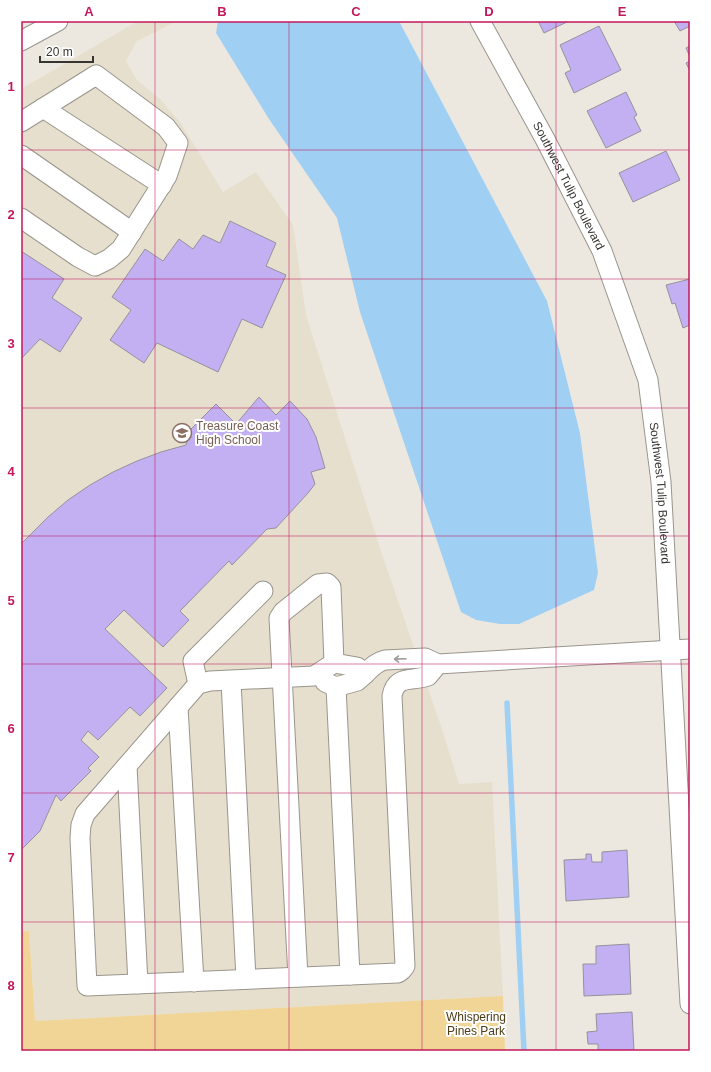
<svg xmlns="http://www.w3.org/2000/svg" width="711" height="1072" viewBox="0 0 711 1072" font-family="Helvetica,sans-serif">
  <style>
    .built { fill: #e6dfce }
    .green { fill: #f1d597 }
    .water { fill: #a0cff4 }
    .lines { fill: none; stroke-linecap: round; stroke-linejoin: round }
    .stream { stroke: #a0cff4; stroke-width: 5.5 }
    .building { fill: #c2b0f3; stroke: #94929b }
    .minor-casing { stroke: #99958c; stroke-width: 21 }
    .minor { stroke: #fff; stroke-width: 19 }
    .oneway { stroke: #9b9a98 }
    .grid { fill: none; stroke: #c2185b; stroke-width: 1; stroke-opacity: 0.55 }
    .labels { text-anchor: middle; stroke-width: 4; stroke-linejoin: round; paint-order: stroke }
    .street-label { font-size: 12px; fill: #373531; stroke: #fff }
    .education-label { font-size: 12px; fill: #785e54; stroke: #fff; text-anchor: start }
    .park-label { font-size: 12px; fill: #4d3c16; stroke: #fff }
    .neatline { fill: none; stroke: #c2185b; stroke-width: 1.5 }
    .grid-label { font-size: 13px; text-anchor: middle; font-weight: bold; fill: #c2185b }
  </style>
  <rect width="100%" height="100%" fill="#ede8df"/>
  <path class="built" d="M138 21 175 22 137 41 126 61 137 80 160 99 180 122 223 192 256 172 293 225 306 315 381 551 443 732 459 784 492 782 503 996 35 1021 29 932H21V89Z"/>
  <path class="green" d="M29 931 35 1021 503 996 505 1051H21V932Z"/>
  <path class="water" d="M218 21H399L547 301 580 433 598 573 594 590 519 624H500L476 620 461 612 360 312 337 218 269 119 216 33Z"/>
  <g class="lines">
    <path class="stream" d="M507 703 524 1051"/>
  </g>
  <path class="building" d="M538 21H569L544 33Z
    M674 21H690V26L680 31Z
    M599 26 621 70 574 93 565 73 571 70 560 45Z
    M690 46V57L686 48Z
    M690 61V71L686 63Z
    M626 92 637 115 634 117 641 131 606 148 587 111Z
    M666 151 680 180 633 202 619 173Z
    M230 221 276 243 266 266 286 275 262 328 242 319 218 372 157 343 144 363 110 340 131 310 112 297 145 249 163 261 179 239 193 249 203 235 220 243Z
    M21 251 64 279 52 298 82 318 60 352 40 339 21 359Z
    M690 279V325L683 328 675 303 672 304 666 285Z
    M259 397 276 415 290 401 307 419 316 437 325 468 311 472 315 484 308 493 276 528 267 529 232 565 229 561 180 611 189 620 163 647 124 610 105 629 167 688 140 716 130 707 98 740 88 731 81 740 99 757 88 768 91 771 61 801 56 795 40 831 21 850V544L48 517 68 500 90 485 113 472 137 461 161 452 186 445 190 430 216 404 236 424Z
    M627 850 629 897 566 901 564 860 586 859V854H591L592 862H602V852Z
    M629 944 631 994 584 996 583 964H596V946Z
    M632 1012 634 1051H598V1044H588L587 1032 597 1031 596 1014Z"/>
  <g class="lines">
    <defs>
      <g id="minor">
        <path id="s1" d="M480 21 545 139 602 251 648 380 661 482 690 1004"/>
        <path d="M21 41 58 21"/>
        <path d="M43 108 162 185"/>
        <path d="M21 122 96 75 166 127 178 143 167 176 121 249 109 259 95 266 78 257 21 218"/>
        <path d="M21 155 132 232"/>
        <path d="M438 664 428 676C412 682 396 674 392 696L405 966 402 970 398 973 87 986 80 838 81 825 85 814 198 684 210 681 314 676 334 663 357 667 365 674C371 668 376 662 385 660L425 658 438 664 690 649"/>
        <path d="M231 681 246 979"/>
        <path d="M325 682 336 687 357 681 365 674"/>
        <path d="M198 684 193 661 263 591"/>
        <path d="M336 687 350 975"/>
        <path d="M178 707 194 982"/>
        <path d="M127 766 138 984"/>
        <path d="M298 977 279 618 283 612 318 584 327 583 331 587 334 663"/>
      </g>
    </defs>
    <use href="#minor" class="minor-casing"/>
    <use href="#minor" class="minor"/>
  </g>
  <defs><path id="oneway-shaft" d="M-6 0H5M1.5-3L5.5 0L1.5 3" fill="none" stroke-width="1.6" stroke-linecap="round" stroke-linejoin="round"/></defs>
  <use class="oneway" href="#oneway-shaft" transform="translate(400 659) rotate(178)"/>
  <path class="grid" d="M155 21V1051M289 21V1051M422 21V1051M556 21V1051M21 150H690M21 279H690M21 408H690M21 536H690M21 664H690M21 793H690M21 922H690"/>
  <defs>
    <symbol id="school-ring" viewBox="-11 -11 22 22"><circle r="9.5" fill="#fff" stroke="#8d6e63" stroke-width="1.5"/><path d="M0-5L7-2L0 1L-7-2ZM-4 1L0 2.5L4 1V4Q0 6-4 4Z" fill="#8d6e63"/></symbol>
  </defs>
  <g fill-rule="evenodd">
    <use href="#school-ring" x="171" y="422" width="22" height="22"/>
  </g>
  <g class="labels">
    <g class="street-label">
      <text dy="4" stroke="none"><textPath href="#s1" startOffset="187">Southwest Tulip Boulevard</textPath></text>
      <text dy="4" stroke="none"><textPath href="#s1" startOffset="511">Southwest Tulip Boulevard</textPath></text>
    </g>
    <g class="education-label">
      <text x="196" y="430">Treasure Coast<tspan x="196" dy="14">High School</tspan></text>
    </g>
    <g class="park-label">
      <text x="476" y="1021">Whispering<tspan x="476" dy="14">Pines Park</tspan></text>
    </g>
  </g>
  <rect width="711" height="1072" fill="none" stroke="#ffffff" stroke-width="44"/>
  <path d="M40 56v6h53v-6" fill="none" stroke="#373531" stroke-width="2"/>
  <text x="46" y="56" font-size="12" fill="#373531" stroke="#ffffff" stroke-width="3" paint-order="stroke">20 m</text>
  <rect x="22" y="22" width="667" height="1028" class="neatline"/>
  <g class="grid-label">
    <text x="89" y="16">A</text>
    <text x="222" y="16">B</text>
    <text x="356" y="16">C</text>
    <text x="489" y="16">D</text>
    <text x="622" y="16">E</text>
    <text x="11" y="91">1</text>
    <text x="11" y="219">2</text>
    <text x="11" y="348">3</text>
    <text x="11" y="476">4</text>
    <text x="11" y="605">5</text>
    <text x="11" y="733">6</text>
    <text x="11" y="862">7</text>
    <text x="11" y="990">8</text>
  </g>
</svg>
